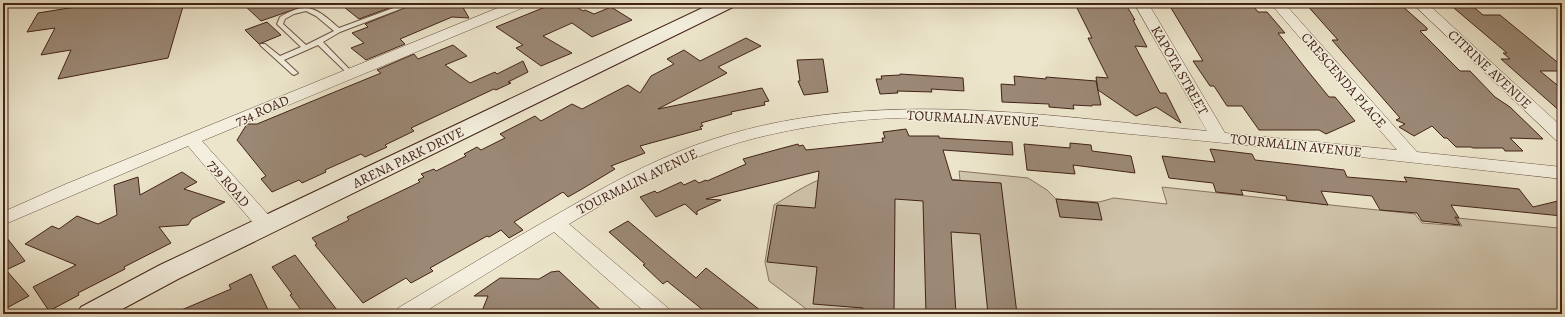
<svg xmlns="http://www.w3.org/2000/svg" width="1565" height="317" viewBox="0 0 1565 317" font-family="Alegreya,serif">
  <style>
    .green { fill: #cfc4ac; stroke: #897462 }
    .building { fill: #9b8875; stroke: #432317 }
    .lines { fill: none; stroke-linecap: round; stroke-linejoin: round }
    .lane-casing { stroke: #6d5444; stroke-width: 2 }
    .street-casing { stroke: #6d5444; stroke-width: 1 }
    .secondary-casing { stroke: #432317; stroke-width: 2 }
    .lane { fill: #f3eedd; fill-rule: evenodd }
    .street { fill: #f3eedd; fill-rule: evenodd }
    .secondary { fill: #f3eedd; fill-rule: evenodd }
    .labels { text-anchor: middle; stroke-width: 3; stroke-linejoin: round; paint-order: stroke }
    .street-label { font-size: 14px; fill: #432317; stroke: #f3eedd }
  </style>
  <rect width="100%" height="100%" fill="#ece5cb"/>
  <filter id="stains"><feTurbulence type="fractalNoise" baseFrequency=".005" numOctaves="4"/><feColorMatrix values="0 0 0 0 .2 0 0 0 0 .09 0 0 0 0 .02 0 0 0 .5 -.17"/></filter>
  <radialGradient id="worn" r=".72"><stop offset=".6" stop-color="#630" stop-opacity="0"/><stop offset="1" stop-color="#630" stop-opacity=".3"/></radialGradient>
  <path class="green" d="M959 171 1028 178 1047 190 1056 199 1099 202 1114 198 1167 204 1162 187 1415 214 1422 223 1462 226 1457 218 1558 228 1562 231V314H813L769 281 765 262 774 205C787 197 801 188 814 182 851 167 920 177 960 180Z"/>
  <path class="building" d="M100 3H184L168 58 58 79 71 50 41 55 55 28 27 32 38 13Z
    M242 3H307V5L261 21Z
    M339 3H403L359 19Z
    M417 3H449L450 8 461 4 469 18 452 17 400 39 405 44 366 60 351 48 364 43 352 33 368 27 365 24Z
    M555 3H571L583 11 585 10 594 14 611 7 632 20 592 37 572 23 543 36 572 53 541 66 516 48 523 45 496 27Z
    M1095 3H1125L1135 20H1133L1147 47 1135 46 1160 93H1166L1181 123 1156 107 1136 116 1098 90 1096 77 1108 78 1088 38H1092L1076 6H1097Z
    M1168 3 1247 4 1250 7H1254L1258 12H1267L1285 33H1278L1307 70 1329 97H1335L1355 121 1326 134 1319 130H1259L1242 106H1227L1214 86H1210L1193 61H1203Z
    M1305 3H1387L1389 5H1401L1427 28V30L1420 31 1460 71H1470L1495 97 1510 107 1543 139 1510 138 1523 151H1505L1503 148H1473L1471 147H1456L1447 138H1444L1432 126 1414 136 1399 127 1405 124 1396 120 1400 118 1332 40H1338Z
    M1448 3H1469L1483 15H1500L1562 66V71H1540L1562 89V113L1501 59H1510L1503 53H1507Z
    M267 22 281 35 259 44 245 30Z
    M746 38 761 46 718 67 727 73 658 109 762 88 769 101 764 102 765 105 731 112 732 114 701 123 703 126 700 127 702 129 640 146 645 153 611 166 615 169 582 189 568 197 563 192 514 222 523 230 509 238 501 230 489 237 487 236 430 268 433 271 411 283 406 278 363 303 315 245 317 244 312 238 349 220 347 217 420 182 418 180 424 177 421 174 434 169 436 171 466 156 464 154 477 147 481 150 505 138 500 134 535 116 541 121 572 104 582 109 628 85 640 93 651 76 674 64 667 59 684 50 700 61Z
    M453 45 467 56 445 65 470 83 495 72 497 74 523 61 528 72 508 82 511 83 496 90 494 89 411 128 414 131 385 145 387 147 365 157 361 154 325 170 326 172 302 183 299 180 272 192 261 179 266 176 237 140 247 124H257L337 91 381 73 377 70 414 54 418 59Z
    M823 59 828 92 804 95 798 81H800L797 60Z
    M900 74 963 78 964 91 931 89 932 92 897 91 898 93 880 94 876 79H882L881 76 900 75Z
    M1014 76 1046 79V77L1096 81 1101 105H1092V106L1073 105 1074 109 1049 107V104L1002 102 1001 84 1015 85Z
    M906 129 909 136H939V138L1012 142 1013 155 943 150 952 180 1001 183 1017 314H988L980 234 951 232 956 314H926L923 201 895 199 894 314H862L863 308 813 304 817 267 767 262 777 205 815 208 819 171 706 199 721 200 697 211V215L685 204 656 217 640 197 655 191 657 193 681 182 684 185 695 180 699 183 706 180 707 181 746 164 743 159 779 149 798 144 799 146 803 145 806 150 883 142 882 138H885L883 132Z
    M1070 143 1091 145 1092 151 1131 156 1135 173 1073 165 1075 174 1027 170 1024 144 1070 148Z
    M1210 149 1252 154 1255 160 1344 170 1347 177 1407 182 1404 177 1519 189 1533 207 1562 200V216L1451 205 1459 218 1455 217 1460 225 1422 221 1417 213 1380 210 1372 196 1321 191 1328 205 1287 200 1286 196 1241 190 1243 195 1216 192 1213 183 1169 178 1162 156 1215 162Z
    M182 172 197 182 184 189 225 202 192 219 188 225 159 227 171 243 124 267 125 269 78 293 79 295 49 311 33 287 76 265 25 244 52 226 59 229 77 216 98 224 117 215 114 185 138 177 140 195Z
    M1056 199 1098 203 1102 220 1060 217Z
    M628 221 696 278 706 268 765 314H708L667 281 663 284 643 265 645 264 609 232Z
    M3 233 25 261 6 270 29 296 3 310Z
    M295 255 340 314H304L290 295 292 294 272 267Z
    M559 271 605 314H525L527 312 482 311 488 296H474L500 278 539 279 551 272Z
    M251 274 270 314H172L231 289 229 285Z"/>
  <g class="lines">
    <defs>
      <path id="lane" d="M407 3H416L340 32 323 42 353 73 355 74 353 75H349L318 45 284 60 298 73 294 75 292 74 260 45 261 44H265L280 56 301 47 277 24 280 17C308 0 317 9 339 28ZM306 11 316 16 334 31 306 45 283 24 285 19 294 14Z"/>
      <path id="street" d="M510 3H529L527 6 202 141 274 221 276 226 274 231 267 233 260 231 188 146 3 225V212L66 184Z
        M1134 3H1148L1225 133 1397 150 1270 3H1284L1417 152 1562 167V179C1418 163 1274 147 1130 134 1065 128 1001 120 936 118 878 116 820 123 764 136 694 152 630 188 569 224L668 308 671 314H647L554 232 421 314H395L398 308C452 276 506 243 561 212 604 187 649 162 696 145 862 85 1036 115 1207 131Z
        M1412 3H1427L1562 127V141L1556 140Z"/>
      <path id="secondary" d="M713 3H736L733 7 178 279 113 314H77L81 307 160 265Z"/>
    </defs>
    <use href="#lane" class="lane-casing"/>
    <use href="#street" class="street-casing"/>
    <use href="#secondary" class="secondary-casing"/>
    <use href="#lane" class="lane"/>
    <use href="#street" class="street"/>
    <use href="#secondary" class="secondary"/>
  </g>
  <g class="labels">
    <g class="street-label">
      <text transform="translate(1490 69) rotate(43)" y="5">CITRINE AVENUE</text>
      <text transform="translate(1180 70) rotate(60)" y="5">KAPOTA STREET</text>
      <text transform="translate(1344 80) rotate(49)" y="5">CRESCENDA PLACE</text>
      <text transform="translate(262 110) rotate(-23)" y="5">734 ROAD</text>
      <text transform="translate(973 118) rotate(3)" y="5">TOURMALIN AVENUE</text>
      <text transform="translate(1296 145) rotate(6)" y="5">TOURMALIN AVENUE</text>
      <text transform="translate(408 157) rotate(-26)" y="5">ARENA PARK DRIVE</text>
      <text transform="translate(637 181) rotate(-26)" y="5">TOURMALIN AVENUE</text>
      <text transform="translate(229 183) rotate(50)" y="5">739 ROAD</text>
    </g>
  </g>
  <rect width="1565" height="317" fill="none" stroke="#ece5cb" stroke-width="16"/>
  <rect x="4" y="4" width="1557" height="309" fill="none" stroke="#432317" stroke-width="2"/>
  <rect x="8" y="8" width="1549" height="301" fill="none" stroke="#432317"/>
  <rect width="100%" height="100%" filter="url(#stains)"/>
  <rect width="100%" height="100%" fill="url(#worn)"/>
</svg>
